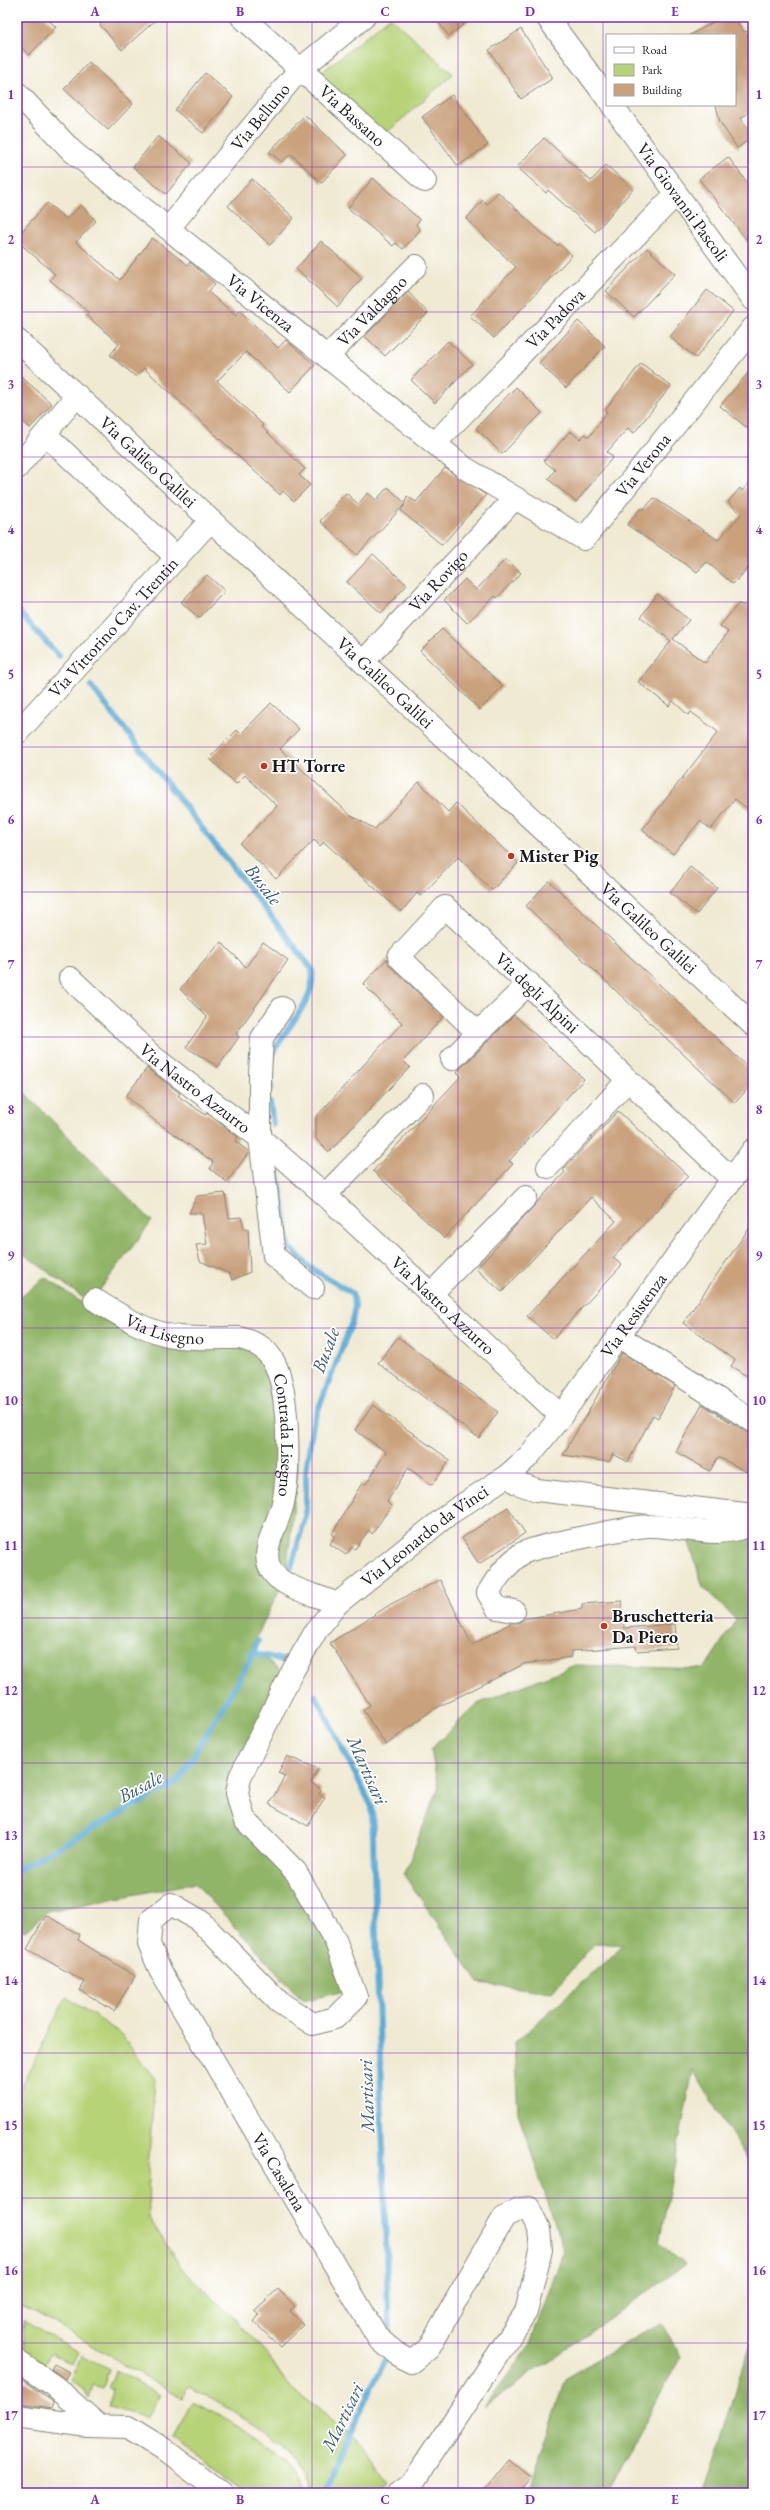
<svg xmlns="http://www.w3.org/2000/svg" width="770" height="2510" viewBox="0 0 770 2510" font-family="'EB Garamond',serif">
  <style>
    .green { fill: #b7d378; stroke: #6a784a }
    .forest { fill: #91b568; stroke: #566842 }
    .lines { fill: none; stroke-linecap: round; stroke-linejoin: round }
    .stream { stroke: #5dacd7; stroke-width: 6 }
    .building { fill: #c9a17d }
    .minor-casing { stroke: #868378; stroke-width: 24 }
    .major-casing { stroke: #868378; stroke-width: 24 }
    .minor { stroke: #fff; stroke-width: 22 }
    .major { stroke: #fff; stroke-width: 22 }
    .grid { fill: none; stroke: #7b2cbf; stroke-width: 1; stroke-opacity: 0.55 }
    .poi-dot { fill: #c8321e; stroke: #fff; stroke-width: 1.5 }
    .labels { text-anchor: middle; stroke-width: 3.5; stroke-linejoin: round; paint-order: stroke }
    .street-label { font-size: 18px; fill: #1c1c1c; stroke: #fff }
    .poi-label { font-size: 18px; font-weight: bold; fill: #1c1c1c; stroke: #fff; text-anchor: start }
    .water-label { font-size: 19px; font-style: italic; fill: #395d70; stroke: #fff }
    .neatline { fill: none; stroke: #7b2cbf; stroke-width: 1.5 }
    .grid-label { font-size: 13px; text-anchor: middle; font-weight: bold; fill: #7b2cbf }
  </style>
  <rect width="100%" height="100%" fill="#fff"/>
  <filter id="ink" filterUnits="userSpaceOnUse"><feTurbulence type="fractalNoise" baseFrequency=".025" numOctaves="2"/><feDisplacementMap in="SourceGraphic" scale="8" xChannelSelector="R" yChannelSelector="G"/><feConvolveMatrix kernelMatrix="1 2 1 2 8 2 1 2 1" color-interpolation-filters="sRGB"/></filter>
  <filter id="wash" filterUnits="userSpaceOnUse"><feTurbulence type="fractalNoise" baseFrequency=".012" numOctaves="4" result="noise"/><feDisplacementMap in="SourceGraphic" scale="16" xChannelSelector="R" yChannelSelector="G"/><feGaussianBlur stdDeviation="0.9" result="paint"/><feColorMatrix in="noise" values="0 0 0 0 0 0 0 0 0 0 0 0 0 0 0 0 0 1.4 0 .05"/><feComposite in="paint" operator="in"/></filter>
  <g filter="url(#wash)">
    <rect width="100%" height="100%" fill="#f0ead3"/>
    <path class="green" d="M390 17 453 74 383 136 316 77Z
      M66 1997 120 2033 155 2079 148 2169 149 2218 183 2270 231 2315 267 2354 290 2388 316 2406 360 2443 388 2481 370 2493H307C311 2449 223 2406 190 2387L182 2398 37 2313 17 2305V2096Z
      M23 2320 78 2352 72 2364 51 2353 42 2368 25 2359Z
      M82 2355 109 2369 103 2388 93 2385 89 2399 84 2389 70 2380Z
      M116 2370 161 2395 147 2418 109 2406 113 2389 108 2387Z
      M193 2401C223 2417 301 2454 301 2493H249L173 2439Z"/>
    <path class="forest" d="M17 1085 152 1221 90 1303 17 1249Z
      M45 1277 141 1344 190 1352 249 1333 276 1350 298 1467 286 1576 252 1647 287 1677 228 1783 335 1935 349 1990 303 2001 195 1883 48 1911 25 1931 17 1928V1296L20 1298Z
      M753 1527V2169L693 2070 659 2243 685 2265 484 2407 529 2346 564 2251 518 2113 514 2043 624 1945 595 1943 552 1992 479 1983 404 1875 438 1789 431 1749 477 1704 575 1665 704 1669 736 1620 703 1587 688 1539Z
      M661 2322 680 2357 608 2493H528L565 2379Z
      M753 2338V2493H703Z"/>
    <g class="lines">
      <path class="stream" d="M17 610 59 656
        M91 686 312 969C318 1000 284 1028 273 1054 269 1063 271 1078 271 1088
        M270 1103 273 1125
        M278 1173 289 1246 309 1267 352 1293 355 1305 352 1322 313 1423 306 1471V1515L291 1567
        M251 1653 283 1660
        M316 1696 372 1807 389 2341
        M17 1870 178 1782 249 1662 258 1641
        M322 2493 389 2352"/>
    </g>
    <g id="blocks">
      <path class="building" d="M17 17H45L56 27 29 55 17 43Z
        M106 17H159L122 50 100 25Z
        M434 17H473L449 36Z
        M723 17H733L744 32 753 30V110L741 118 753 137 737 148 720 122 716 105H735V35H690Z
        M521 29 553 78 521 99 489 50Z
        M89 62 133 104 108 130 64 89Z
        M205 73 233 97 203 133 175 110Z
        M452 95 488 145 458 166 422 117Z
        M305 115 347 155 321 183 291 154 282 162 269 152Z
        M158 136 192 163 166 194 133 167Z
        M544 138 591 181 606 165 633 189 595 232 548 190 546 193 517 167Z
        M728 157 753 190V248L699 179Z
        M373 178 420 220 416 224 420 230 403 249 396 243 393 246 348 208Z
        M252 179 294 218 270 245 228 206Z
        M498 192 545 236 558 246 559 244 572 255 494 338 470 316 516 267 466 219 483 200 487 204Z
        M47 203 66 219 81 205 96 221 76 242 120 280 152 238 188 265 190 262 215 284 208 292 236 315 240 311 278 348 286 340 315 365 290 392 246 352 217 381 263 425 262 427 305 469 299 475 310 485 294 501 283 491 280 495 144 368 136 377 110 355 119 344 86 315 89 313 50 280 55 274 17 241V237Z
        M321 241 362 278 338 307 296 269Z
        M647 248 675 274 634 317 606 291Z
        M707 290 733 311 696 358 670 337Z
        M408 292 428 313 385 356 365 336Z
        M578 321 605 346 566 388 539 363Z
        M448 341 472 364 435 403 411 380Z
        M641 363 671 386 634 433 628 428 607 452 613 457 576 502 548 479 555 470 544 461 570 431 580 439 585 434 589 437 607 412 605 410Z
        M753 367V419L746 427 720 406Z
        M17 373 52 404 30 428 17 416Z
        M516 387 542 413 502 454 476 428Z
        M445 468 486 495 442 545 401 511 405 504 357 555 320 521 346 493 358 504 368 493 376 500 388 487 405 503 407 496 416 502Z
        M753 479V563L733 584 707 562 697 572 627 525 640 509H644L654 498 718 540 741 514 728 502 740 488 742 491Z
        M373 554 407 585 381 613 347 582Z
        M506 559 521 573 497 598 495 596 467 623 444 600 465 579 476 590Z
        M207 575 225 591 199 618 181 602Z
        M657 594 689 620 673 639 705 663 728 632 720 626 738 604 753 608V813L735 799 711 829 700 821 673 854 642 830 718 732 691 712 688 715 673 701 669 706 638 682 671 641 641 617Z
        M442 629 503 686 480 710 420 651Z
        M271 703 299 729 280 749 350 815 375 829 419 782 448 812 456 803 518 863 492 890 458 857 421 896 417 893 401 912 324 842 320 846 314 840 276 879 240 844 277 806 245 775 236 784 209 758 237 730 241 734Z
        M690 867 717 888 697 914 670 893Z
        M549 881 753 1072V1083L735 1103 526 906Z
        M221 942 246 967 263 942 288 960 236 1034 239 1037 218 1067 186 1047 207 1017 180 989Z
        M387 959 390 966 443 1017 403 1061 410 1067 329 1152 316 1139V1117L402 1023 363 984Z
        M514 1015 584 1079 509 1161 513 1164 444 1238 373 1171 461 1076 457 1072Z
        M147 1068 180 1093 178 1096 206 1115 207 1113 238 1137 235 1141 249 1152 227 1182 210 1169 213 1162 154 1120 126 1096Z
        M618 1111 688 1176 613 1258 622 1265 553 1339 527 1316 616 1221 591 1197 502 1292 476 1269 565 1172 563 1170Z
        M225 1193 229 1218 242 1217 244 1229H248L250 1272 232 1280 230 1274 200 1261 196 1245 207 1244 202 1213H189L197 1196Z
        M753 1223V1380L731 1366 735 1360 683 1323Z
        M398 1337 498 1412 479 1438 378 1363Z
        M622 1353 675 1386 658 1418 653 1415 628 1462 613 1454 609 1462 563 1455Z
        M702 1404 746 1432 753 1433V1475L718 1457 710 1471 676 1452Z
        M373 1405 450 1460 432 1485 408 1468 387 1502 391 1506 372 1534 369 1530 355 1549 352 1547 346 1555 330 1544 335 1536 332 1534 362 1483 366 1484 386 1452 355 1430Z
        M508 1507 525 1533 479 1564 462 1538Z
        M440 1580 472 1645 511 1623H518L524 1619 582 1609V1604L622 1601 624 1628 675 1624 677 1648 637 1651 636 1646 571 1651V1657L524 1664 432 1710 386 1745 363 1710 370 1705 330 1643 391 1604Z
        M287 1756 318 1769 311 1783 321 1789 319 1794 325 1797 308 1826 269 1804 285 1776 278 1773Z
        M46 1915 80 1935 78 1940 135 1976 114 2011 80 1990 85 1982 27 1949Z
        M278 2289 295 2306 290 2311 303 2325 280 2347 254 2322 259 2315 254 2311Z
        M54 2364 69 2372 65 2379 51 2369Z
        M17 2376 53 2402 51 2408 25 2404 17 2401Z
        M509 2460 531 2478 519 2493H482Z"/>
    </g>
  </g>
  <g filter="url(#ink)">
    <use href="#blocks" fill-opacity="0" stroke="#868378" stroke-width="1"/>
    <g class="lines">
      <defs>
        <g id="minor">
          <path id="s1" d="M242 17 425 181"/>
          <path d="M547 17 607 98"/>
          <path id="s2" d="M17 93 72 151 465 468 584 539 753 328"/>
          <path id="s3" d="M612 105 753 299"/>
          <path id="s4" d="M169 228 299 70 364 17"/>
          <path id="s5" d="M328 356 416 266"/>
          <path d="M46 435 177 558"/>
          <path id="s6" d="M435 443 676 194"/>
          <path d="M17 468 77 395"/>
          <path id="s7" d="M363 662 514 499"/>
          <path id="s8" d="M17 733 210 521"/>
          <path id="s9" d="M70 978 152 1056 260 1138 325 1195 561 1416"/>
          <path id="s10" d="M529 983 478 1033 399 957 445 907C543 996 636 1089 732 1179"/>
          <path d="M282 1008 262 1038 260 1075V1138L274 1256 313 1288"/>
          <path d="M452 1059 478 1033"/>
          <path d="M548 1167 627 1081"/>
          <path d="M325 1195 423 1095"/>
          <path d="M430 1295 526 1197"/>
          <path id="s11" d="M95 1300C121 1316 148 1333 179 1337 199 1339 220 1338 240 1338 254 1342 265 1347 272 1359 290 1386 290 1472 283 1503 279 1523 259 1550 271 1570 281 1588 318 1595 337 1604"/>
          <path d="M618 1336 753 1421"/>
          <path d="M508 1475 517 1483 537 1490 753 1515"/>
          <path d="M514 1611 497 1608 488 1593C497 1577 506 1565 521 1554 530 1547 637 1525 651 1526 690 1527 715 1540 753 1524"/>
          <path d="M17 2361 54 2386 99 2426"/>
          <path d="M17 2416 87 2426 128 2427 162 2448 221 2493"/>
          <path id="s12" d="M399 2493 411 2485 526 2312 541 2250 539 2229 529 2208 519 2209 504 2217 428 2349 411 2362 397 2354 378 2338 161 1972 149 1944 151 1920 171 1904 199 1920 279 2002 313 2024 335 2018 356 1997 336 1942 296 1872 244 1819 237 1793 240 1777 291 1674 316 1631 337 1604 449 1514 508 1475 528 1457 561 1416 753 1150"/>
        </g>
        <g id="major">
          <path id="s13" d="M17 340 753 1025"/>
        </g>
      </defs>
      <use href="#minor" class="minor-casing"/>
      <use href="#major" class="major-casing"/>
      <use href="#minor" class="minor"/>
      <use href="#major" class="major"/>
    </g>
  </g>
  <path class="grid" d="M167 17V2493M312 17V2493M458 17V2493M603 17V2493M17 167H753M17 312H753M17 457H753M17 602H753M17 747H753M17 892H753M17 1037H753M17 1182H753M17 1328H753M17 1473H753M17 1618H753M17 1763H753M17 1908H753M17 2053H753M17 2198H753M17 2343H753"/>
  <g class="poi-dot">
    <circle cx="264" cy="766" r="4"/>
    <circle cx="511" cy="856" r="4"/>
    <circle cx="604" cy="1626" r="4"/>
  </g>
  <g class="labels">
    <g class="street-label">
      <text dy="6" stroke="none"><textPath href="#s4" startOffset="144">Via Belluno</textPath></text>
      <text dy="6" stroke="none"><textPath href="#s1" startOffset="148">Via Bassano</textPath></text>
      <text dy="6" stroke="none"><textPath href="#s3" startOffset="120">Via Giovanni Pascoli</textPath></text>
      <text dy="6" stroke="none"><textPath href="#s2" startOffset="322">Via Vicenza</textPath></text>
      <text dy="6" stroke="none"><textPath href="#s5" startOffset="63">Via Valdagno</textPath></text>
      <text dy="6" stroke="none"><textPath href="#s6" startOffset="173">Via Padova</textPath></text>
      <text dy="6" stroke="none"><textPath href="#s13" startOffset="179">Via Galileo Galilei</textPath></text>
      <text dy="6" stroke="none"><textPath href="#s2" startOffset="818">Via Verona</textPath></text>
      <text dy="6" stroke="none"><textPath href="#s7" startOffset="111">Via Rovigo</textPath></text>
      <text dy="6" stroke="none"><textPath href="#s8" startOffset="143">Via Vittorino Cav. Trentin</textPath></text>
      <text dy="6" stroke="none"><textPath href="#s13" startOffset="503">Via Galileo Galilei</textPath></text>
      <text dy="6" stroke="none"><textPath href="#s13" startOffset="863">Via Galileo Galilei</textPath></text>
      <text dy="6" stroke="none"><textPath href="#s10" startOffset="375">Via degli Alpini</textPath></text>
      <text dy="6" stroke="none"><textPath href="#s9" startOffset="167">Via Nastro Azzurro</textPath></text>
      <text dy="6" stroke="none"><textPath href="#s9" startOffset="497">Via Nastro Azzurro</textPath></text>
      <text dy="6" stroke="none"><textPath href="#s12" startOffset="2191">Via Resistenza</textPath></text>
      <text dy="6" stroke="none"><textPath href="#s11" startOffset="77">Via Lisegno</textPath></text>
      <text dy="6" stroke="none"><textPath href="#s11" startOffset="271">Contrada Lisegno</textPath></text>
      <text dy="6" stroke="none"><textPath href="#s12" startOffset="1884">Via Leonardo da Vinci</textPath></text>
      <text transform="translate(279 2172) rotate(59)" y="6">Via Casalena</text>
    </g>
    <g class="poi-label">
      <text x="272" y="772">HT Torre</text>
      <text x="519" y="862">Mister Pig</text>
      <text x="612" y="1622">Bruschetteria<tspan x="612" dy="21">Da Piero</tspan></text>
    </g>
    <g class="water-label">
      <text transform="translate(264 884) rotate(52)" y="7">Busale</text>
      <text transform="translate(325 1350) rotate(-69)" y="7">Busale</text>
      <text transform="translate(368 1770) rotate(66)" y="7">Martisari</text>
      <text transform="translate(140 1786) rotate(-28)" y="7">Busale</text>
      <text transform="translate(366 2096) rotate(-92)" y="7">Martisari</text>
      <text transform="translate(342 2417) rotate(-64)" y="7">Martisari</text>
    </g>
  </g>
  <rect width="770" height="2510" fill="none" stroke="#fff" stroke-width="44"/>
  <rect x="606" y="34" width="130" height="72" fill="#ffffff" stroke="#a4a4a4"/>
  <rect x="614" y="47" width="20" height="6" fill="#ffffff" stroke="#a4a4a4"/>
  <text x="642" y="54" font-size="12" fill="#1c1c1c">Road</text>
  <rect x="614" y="64" width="20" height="12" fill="#b7d378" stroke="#a4a4a4"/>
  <text x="642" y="74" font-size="12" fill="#1c1c1c">Park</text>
  <rect x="614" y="84" width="20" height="12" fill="#c9a17d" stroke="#a4a4a4"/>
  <text x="642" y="94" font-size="12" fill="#1c1c1c">Building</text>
  <rect x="22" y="22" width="726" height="2466" class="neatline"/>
  <g class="grid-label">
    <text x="95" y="16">A</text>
    <text x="240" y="16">B</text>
    <text x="385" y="16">C</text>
    <text x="530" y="16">D</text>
    <text x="675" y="16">E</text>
    <text x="11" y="99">1</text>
    <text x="759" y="99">1</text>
    <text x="11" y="244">2</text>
    <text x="759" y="244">2</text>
    <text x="11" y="389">3</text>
    <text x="759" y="389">3</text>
    <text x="11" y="534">4</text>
    <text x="759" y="534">4</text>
    <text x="11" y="679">5</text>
    <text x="759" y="679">5</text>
    <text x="11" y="824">6</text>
    <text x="759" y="824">6</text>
    <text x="11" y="969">7</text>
    <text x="759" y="969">7</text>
    <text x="11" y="1114">8</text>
    <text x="759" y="1114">8</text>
    <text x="11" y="1260">9</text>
    <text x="759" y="1260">9</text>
    <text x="11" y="1405">10</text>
    <text x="759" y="1405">10</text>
    <text x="11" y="1550">11</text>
    <text x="759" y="1550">11</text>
    <text x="11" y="1695">12</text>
    <text x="759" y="1695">12</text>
    <text x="11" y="1840">13</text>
    <text x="759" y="1840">13</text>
    <text x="11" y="1985">14</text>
    <text x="759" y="1985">14</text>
    <text x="11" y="2130">15</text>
    <text x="759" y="2130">15</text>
    <text x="11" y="2275">16</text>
    <text x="759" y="2275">16</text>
    <text x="11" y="2420">17</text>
    <text x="759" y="2420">17</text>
    <text x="95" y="2504">A</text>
    <text x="240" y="2504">B</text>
    <text x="385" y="2504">C</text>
    <text x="530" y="2504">D</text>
    <text x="675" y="2504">E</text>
  </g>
</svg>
